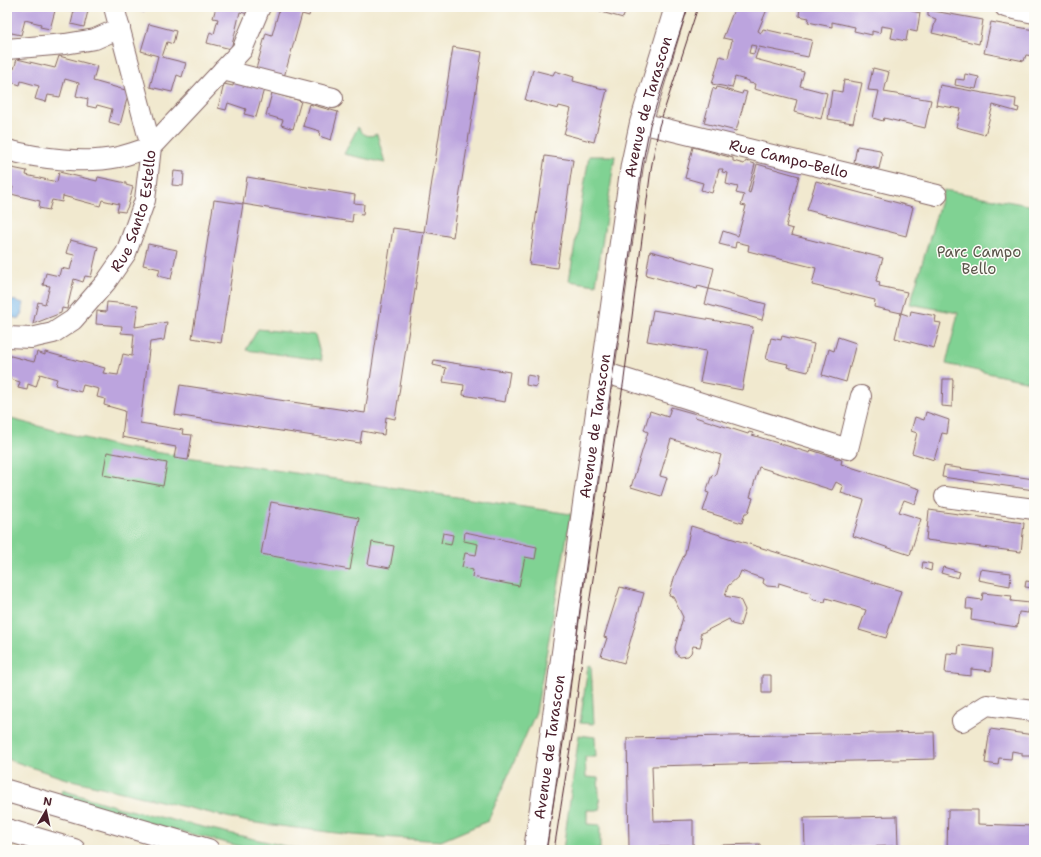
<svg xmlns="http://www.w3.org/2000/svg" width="1041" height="857" viewBox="0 0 1041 857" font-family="'Shantell Sans',sans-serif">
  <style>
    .green { fill: #80d293; stroke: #65785f }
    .water { fill: #74b6e9; stroke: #5f6a8a }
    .building { fill: #bca4de; fill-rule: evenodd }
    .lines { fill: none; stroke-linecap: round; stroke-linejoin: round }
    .minor-casing { stroke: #846664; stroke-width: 22 }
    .tertiary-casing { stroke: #846664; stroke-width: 24 }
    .primary-casing { stroke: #846664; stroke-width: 24 }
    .minor { stroke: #fff; stroke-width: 20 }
    .tertiary { stroke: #fff; stroke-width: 22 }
    .primary { stroke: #fff; stroke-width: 22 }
    .tram { stroke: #4a1f2b; stroke-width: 1 }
    .labels { text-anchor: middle; stroke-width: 3; stroke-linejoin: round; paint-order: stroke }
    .street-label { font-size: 15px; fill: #4a1f2b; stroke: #fdfcf7 }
    .park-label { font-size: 15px; fill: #5a554a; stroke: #fdfcf7 }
  </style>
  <rect width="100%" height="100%" fill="#fdfcf7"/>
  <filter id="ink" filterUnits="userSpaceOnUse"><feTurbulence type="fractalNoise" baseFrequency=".025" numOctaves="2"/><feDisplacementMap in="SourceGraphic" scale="8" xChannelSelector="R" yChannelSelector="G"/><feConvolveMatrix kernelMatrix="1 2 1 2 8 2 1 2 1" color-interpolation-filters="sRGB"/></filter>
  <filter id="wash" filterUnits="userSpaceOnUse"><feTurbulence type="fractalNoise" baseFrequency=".012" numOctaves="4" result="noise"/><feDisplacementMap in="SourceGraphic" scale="16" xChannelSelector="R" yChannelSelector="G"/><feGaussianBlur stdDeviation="0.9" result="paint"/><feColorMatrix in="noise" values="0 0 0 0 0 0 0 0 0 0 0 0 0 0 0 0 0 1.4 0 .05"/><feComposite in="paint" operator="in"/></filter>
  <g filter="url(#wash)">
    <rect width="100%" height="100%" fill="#f1e9cf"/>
    <path class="green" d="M358 127C363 135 368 138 377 134L385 163 344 154Z
      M589 156H615L596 285 569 281Z
      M944 190 1034 206V383L946 364 958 313 910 304Z
      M258 329 315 335 322 360 246 350Z
      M7 418 120 447 571 514 536 712 488 821 441 841 352 835 248 822 63 778 7 759Z
      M591 665 594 724 580 723 588 666Z
      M579 735 595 737 596 757H585L586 777 598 778 600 810H587V824L600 825V850H563Z
      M62 790 121 808 302 850H255L167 828 60 797Z"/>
    <path class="water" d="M7 299 24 303 20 319 7 316Z"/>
    <g id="blocks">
      <path class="building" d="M7 7H56L50 29 40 27 41 24 25 20 21 35 7 32Z
        M62 7H89L84 27 71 24 74 11Z
        M129 7H145L144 12Z
        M216 7H250L248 14 240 12 231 49 207 43 210 32 214 34 218 19 213 18Z
        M280 7H311L309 16 302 14 284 77 256 69 266 33 272 35Z
        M583 7H627L623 18Z
        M735 7H768L758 31 761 33 763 29 812 40 808 57 759 47 755 59 804 72 800 86 827 93 821 119 794 112 797 100 754 89 755 84 749 83V81L735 77 732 88 712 84 720 56 728 58 732 40 723 38ZM751 45 756 46 754 54 749 53Z
        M800 7H913L912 11 920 13 917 32 908 30 906 41 891 38 893 28 881 26 880 33 872 31V35L854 31 855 27 832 22V27L808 22 809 18 799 16Z
        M928 10 983 20 979 44 932 33 936 19 928 16Z
        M991 22 1034 30V56L1026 55 1024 61 984 53Z
        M149 24 176 31 173 44 167 42 162 57 186 63 182 77 177 75 172 92 150 87 158 56 141 51Z
        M453 47 482 52 453 237 424 232Z
        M59 56 97 66 93 81 129 91 120 125 109 122 112 109 97 105 96 108 87 106 88 99 76 96 79 83 65 79 60 97 48 95 46 102 35 99 39 86 21 81 20 85 11 82 7 93V67L14 69 17 59 55 68Z
        M873 68 889 72 884 92 931 100 925 128 884 118 883 121 873 118 879 91 868 90Z
        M533 70 553 75 555 71 574 77 573 81 607 90 594 142 564 134 571 109 559 106 558 109 525 100Z
        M965 74 979 77 976 89 955 85 956 79 964 80Z
        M234 80 264 89 256 117 244 114 246 109 228 103 226 110 218 108 224 84 233 86Z
        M844 80 862 83 853 123 828 119 832 90 842 92Z
        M940 85 1016 99 1015 107 1019 108 1018 112 993 105 985 135 956 127 961 109 936 105Z
        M717 87 742 94 743 91 747 92 736 131 704 123 713 88 716 90Z
        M272 93 301 101 293 129 281 125 283 120 266 115Z
        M309 104 338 112 331 140 319 136 320 131 303 126Z
        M857 146 880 150 882 155 879 169 854 162Z
        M693 147 733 158V161L744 164 746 161 755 164 748 192 750 193 757 164 799 176 786 227 793 229 791 235 883 258 876 281 880 282 879 286 907 292 901 313 874 307 875 300 812 285 816 268 748 251 749 245 736 242 735 248 719 244 723 231 738 236 746 206 741 205 744 195 736 193 738 187 726 184 728 173 722 172 723 169H719L712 193 701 190 703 183 685 178Z
        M545 156 573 160 557 268 529 264Z
        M7 167 27 171 26 175 57 182 59 172 97 181 98 177 126 183V185L133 187 128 206 125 212 117 211 119 204 102 200 100 206 63 196 62 202 52 200 49 210 39 208 40 201 11 194 13 187 7 186Z
        M174 171 184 172 183 186 172 185Z
        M247 177 355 195 354 203 364 204 363 215 353 214 352 222 243 204 221 343 192 338 214 200 243 204Z
        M816 181 913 207 906 236 807 210Z
        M393 228 424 232 395 419 386 417 384 435 362 431 360 443 175 415 180 385 365 413Z
        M70 240 98 247 91 277 85 276 83 282 74 279 67 309 62 308 61 313 33 324 38 302 45 304 50 286 43 285 46 273 59 276 61 268 70 270 74 255 66 253Z
        M148 244 177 250 171 279 158 276 160 269 143 265Z
        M650 251 714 268 709 289 698 286 697 289 646 275Z
        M709 289 766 304 762 320 705 304Z
        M107 302 138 305 135 327 167 322 164 340 150 342 140 423 183 430 182 434 192 435 188 460 174 458 176 447 122 437 125 411 104 405 105 399 97 397 99 389 83 385 81 392 55 385 57 379 40 374 36 387 28 384 27 390 18 388 20 382 7 378V355L34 362 37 352 45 355V352L105 368 103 373 118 375 123 354 132 356 134 334 121 333 122 326 96 324 97 311 106 312Z
        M653 310 753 327 742 390 700 382 706 351 647 341Z
        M911 311 936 316 935 322 941 323 934 348 895 338 901 313 910 316Z
        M782 336 814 344 808 372 787 367 788 364 766 359 771 338 781 340Z
        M838 337 856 343 846 382 822 375 829 349 834 351Z
        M434 360 510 372 505 402 463 395 464 385 443 382 446 368 433 365Z
        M527 375 538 377 536 387 526 385Z
        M943 379H953L952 407 942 406Z
        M671 407 696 414 695 417 748 434 749 432 753 433 752 435 810 453 811 450 842 460 841 464 920 489 915 504 904 500 899 512 921 519 910 555 853 536 864 500 841 493 843 486 836 482 832 490 759 467 750 497 753 498 748 513H745L742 523 703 511 709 493 706 492 712 475 715 476 721 455 671 439 660 476 667 478 661 496 631 487 648 432 644 430 650 411 668 417Z
        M926 412 949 420 947 434 942 433 934 460 912 453 917 433 911 431 915 417 924 420Z
        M107 452 167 463 163 486 103 475Z
        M944 466 1034 479V490L942 477Z
        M271 502 359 518 350 570 261 554Z
        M929 510 1024 523 1021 552 926 540Z
        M691 526 901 591 886 638 859 630 866 610 826 598 825 602 814 600 810 597 811 593 779 583 778 587 767 586 763 583 764 579 741 571 739 576 728 586 725 596 740 599 745 610 740 626 732 624 729 619 700 634 702 639 700 647 693 646 691 653 688 656 680 657 676 654 675 647 683 617 673 597 669 596 675 575 685 553Z
        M465 532 537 547 535 559 525 557 519 586 472 577 473 570 462 567 465 553 476 555 478 544 464 541Z
        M443 533 453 535 451 545 441 543Z
        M372 542 394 546 390 568 368 564Z
        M923 562 932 564 931 571 922 568Z
        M943 567 960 572 958 578 941 573Z
        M980 569 1011 573 1010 586 978 580Z
        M1026 581 1034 582V588L1025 587Z
        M620 587 644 593 624 663 601 656 607 638 604 637Z
        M983 593 1012 596 1011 601 1030 603 1028 613 1019 612 1017 627 971 620 972 609H966L967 598 982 600Z
        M959 645 993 649 991 671 971 669V676L945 673 947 653 958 654Z
        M762 675H771V693H762Z
        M990 729 1034 735 1031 756H1022V753L1012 751 1011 759 999 758 998 765 985 763Z
        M934 732 935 759 652 766 654 821 693 820V847H629L627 738Z
        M948 810H978V824L1034 826V850H947Z
        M897 816 898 846 805 848 804 818Z
        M760 844V850H720V845Z"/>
    </g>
  </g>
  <g filter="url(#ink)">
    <use href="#blocks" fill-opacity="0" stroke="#846664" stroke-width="1"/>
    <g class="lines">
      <defs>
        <g id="minor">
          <path d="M1005 7 1034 13"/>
          <path d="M7 49 65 44 95 39 120 28"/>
          <path d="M223 70 333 98"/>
          <path id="s1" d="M641 123 937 195"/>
          <path d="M7 150C41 159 85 164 119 157 130 154 141 150 151 147L114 7"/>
          <path id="s2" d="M7 337 31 338 53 333 73 320 106 282 126 253 145 200 151 147 242 50 260 7"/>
          <path d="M603 372 848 449 861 396"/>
          <path d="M945 497 1034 509"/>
          <path d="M962 721 987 705 1034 711"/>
        </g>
        <g id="tertiary">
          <path id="s3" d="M535 850 632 165 641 123 676 7"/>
        </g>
        <path id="primary" d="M7 791 208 850
          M7 830 74 850"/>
      </defs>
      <use href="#minor" class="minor-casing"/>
      <use href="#tertiary" class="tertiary-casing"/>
      <use href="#primary" class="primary-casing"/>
      <use href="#minor" class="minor"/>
      <use href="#tertiary" class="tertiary"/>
      <use href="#primary" class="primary"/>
      <path class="tram" d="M546 850 565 730 580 609 642 166 650 125 688 7
        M554 850 573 730 588 611 624 379 651 169 659 126 698 7"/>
    </g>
  </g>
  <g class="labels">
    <g class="street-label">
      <text dy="5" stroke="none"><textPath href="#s3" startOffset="752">Avenue de Tarascon</textPath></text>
      <text dy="5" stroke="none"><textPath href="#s1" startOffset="152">Rue Campo-Bello</textPath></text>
      <text dy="5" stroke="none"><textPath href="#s2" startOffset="199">Rue Santo Estello</textPath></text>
      <text dy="5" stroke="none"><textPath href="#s3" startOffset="428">Avenue de Tarascon</textPath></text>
      <text dy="5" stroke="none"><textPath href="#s3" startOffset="104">Avenue de Tarascon</textPath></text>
    </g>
    <g class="park-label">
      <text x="979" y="257">Parc Campo<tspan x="979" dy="17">Bello</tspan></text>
    </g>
  </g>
  <rect width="1041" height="857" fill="none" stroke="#fdfcf7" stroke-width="24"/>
  <g transform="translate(46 811) rotate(9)" stroke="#fdfcf7" stroke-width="3" paint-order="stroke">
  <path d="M0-3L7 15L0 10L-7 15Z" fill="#4a1f2b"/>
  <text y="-6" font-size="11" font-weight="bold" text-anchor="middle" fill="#4a1f2b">N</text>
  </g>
</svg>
